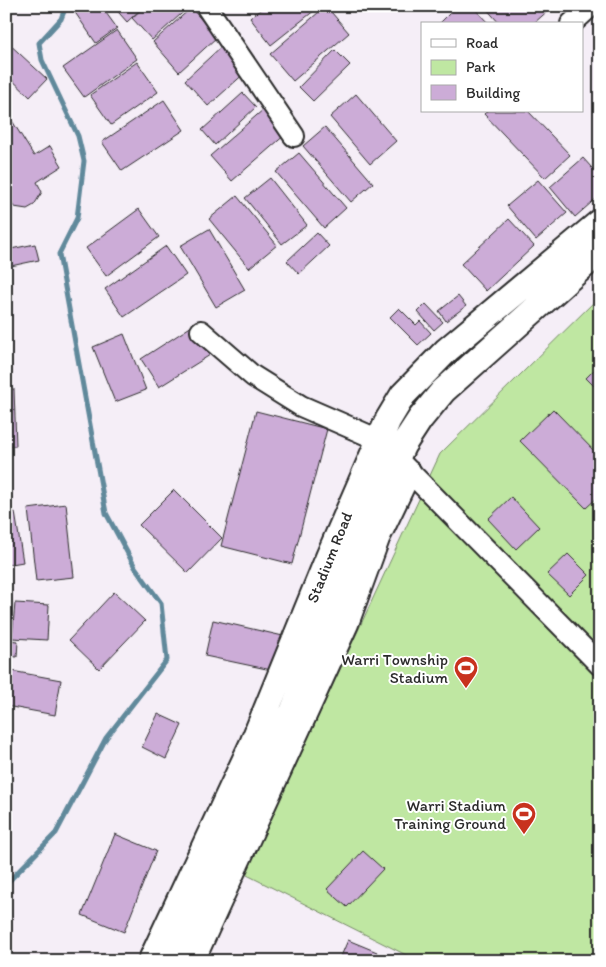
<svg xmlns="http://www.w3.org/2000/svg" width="606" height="967" viewBox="0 0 606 967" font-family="Itim,sans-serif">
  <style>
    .green { fill: #bfe7a2; stroke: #758966 }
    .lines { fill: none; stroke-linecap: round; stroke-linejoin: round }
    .stream { stroke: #61899b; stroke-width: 5 }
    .building { fill: #ccacd7; stroke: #2b2b2b }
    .minor-casing { stroke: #2b2b2b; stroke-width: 24 }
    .major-casing { stroke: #2b2b2b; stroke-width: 29 }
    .minor { stroke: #fff; stroke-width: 20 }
    .major { stroke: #fff; stroke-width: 25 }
    .labels { text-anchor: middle; stroke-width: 4; stroke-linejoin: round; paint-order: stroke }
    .street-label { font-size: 16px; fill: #2b2b2b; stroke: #fff }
    .poi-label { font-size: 16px; fill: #2b2b2b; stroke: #fff; text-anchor: end }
  </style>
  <rect width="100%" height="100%" fill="#f5eef7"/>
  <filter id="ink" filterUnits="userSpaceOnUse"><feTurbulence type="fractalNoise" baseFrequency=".02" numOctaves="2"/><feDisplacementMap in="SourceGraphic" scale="10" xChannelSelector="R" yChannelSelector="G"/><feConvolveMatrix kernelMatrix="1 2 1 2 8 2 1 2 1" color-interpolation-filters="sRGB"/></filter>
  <g filter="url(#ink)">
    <path class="green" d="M600 296V961H418L245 874 440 454Z"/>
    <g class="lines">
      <path class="stream" d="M6 884 56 833 106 738 167 660 161 603 135 567 106 513 59 254 77 218 84 161 78 136 42 60 39 43 61 19 66 6"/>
    </g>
    <path class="building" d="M80 6H101L117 28 96 43 74 11Z
      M113 6H144L127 22Z
      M145 6H190L152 40 132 18Z
      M265 6H320L271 45 250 18Z
      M326 6 349 33 293 81 270 54Z
      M457 6H472L489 24H439Z
      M484 6H550L551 8 533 24H500Z
      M191 8 217 37 179 72 153 42Z
      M117 30 137 59 84 97 63 68Z
      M6 41 47 79 30 97 6 74Z
      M223 45 247 71 208 106 185 80Z
      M335 50 350 65 313 101 299 87Z
      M137 62 158 92 111 125 90 95Z
      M243 93 256 107 215 145 202 130Z
      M356 94 396 141 370 164 330 117Z
      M164 100 184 130 122 171 102 142Z
      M264 109 286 134 232 181 210 156Z
      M6 111 34 156 50 146 62 166 37 182 42 192 34 205 27 209 14 207 9 199 6 201Z
      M487 111H528L570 155 545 178 484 114Z
      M325 127 373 183 351 202 303 146Z
      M299 153 346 208 324 228 276 172Z
      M583 158 600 177V195L575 217 550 187Z
      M270 178 307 225 282 244 245 198Z
      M538 180 567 213 536 240 507 206Z
      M237 196 277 245 249 268 209 219Z
      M139 209 159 237 106 276 86 248Z
      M509 219 534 246 486 291 461 264Z
      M209 229 245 290 216 307 180 246Z
      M317 233 329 246 299 274 287 261Z
      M35 244 39 260 6 267V250Z
      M166 246 186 275 124 317 105 289Z
      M458 296 466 306 446 321 439 311Z
      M426 304 443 322 434 330 418 312Z
      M399 308 416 325 420 321 431 333 418 345 390 317Z
      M192 326 210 355 159 387 141 359Z
      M124 334 146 390 115 402 93 347Z
      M600 364V392L586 378Z
      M6 389H14L16 446H6Z
      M553 409 600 457V495L586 508 520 441Z
      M256 411 327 429 292 564 221 546Z
      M174 490 222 538 188 573 139 525Z
      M511 497 539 527 516 549 488 519Z
      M66 504 74 577 36 581 28 509Z
      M15 512 23 562 6 565V513Z
      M568 554 589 575 569 595 547 574Z
      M114 592 145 621 99 669 69 640Z
      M15 603 49 605 47 640 12 638Z
      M213 620 283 636 276 671 205 656Z
      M6 640 18 641 17 657 6 656Z
      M6 670 61 680 55 715 6 706Z
      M158 714 182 725 166 759 142 747Z
      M115 834 156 851 124 932 82 915Z
      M363 851 383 869 347 907 327 889Z
      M348 940 377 952 373 961H339Z"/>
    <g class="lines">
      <defs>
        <path id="minor" d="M206 6 294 136
          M571 24 591 6
          M201 331 253 376 301 406 379 440
          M403 465 600 665
          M194 961 348 624 379 539 411 472"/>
        <path id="major" d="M151 961 252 745 329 556 388 420 403 395 447 350 600 222
          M176 961 293 711 375 504 403 445 420 419 443 391 600 251"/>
      </defs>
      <use href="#minor" class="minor-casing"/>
      <use href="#major" class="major-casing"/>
      <use href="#minor" class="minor"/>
      <use href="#major" class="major"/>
    </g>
  </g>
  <defs>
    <symbol id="stadium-pin" viewBox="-11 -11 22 30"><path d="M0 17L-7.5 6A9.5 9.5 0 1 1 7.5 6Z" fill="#c8321e" stroke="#fff"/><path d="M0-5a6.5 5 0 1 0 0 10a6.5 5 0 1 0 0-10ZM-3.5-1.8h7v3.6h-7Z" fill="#fff"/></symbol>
  </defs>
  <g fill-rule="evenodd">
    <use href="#stadium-pin" x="452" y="654" width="28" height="38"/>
    <use href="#stadium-pin" x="510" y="800" width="28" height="38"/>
  </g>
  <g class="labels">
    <g class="street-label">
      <text transform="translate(329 557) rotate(-68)" y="6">Stadium Road</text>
    </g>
    <g class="poi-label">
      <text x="448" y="665">Warri Township<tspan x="448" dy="18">Stadium</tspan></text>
      <text x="506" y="811">Warri Stadium<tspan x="506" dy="18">Training Ground</tspan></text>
    </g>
  </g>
  <rect width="606" height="967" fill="none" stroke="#fff" stroke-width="25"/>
  <rect x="12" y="12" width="581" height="942" fill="none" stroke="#2b2b2b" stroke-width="2" filter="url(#ink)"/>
  <rect x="421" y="22" width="162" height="90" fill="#ffffff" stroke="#aaaaaa"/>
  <rect x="431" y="39" width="25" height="8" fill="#ffffff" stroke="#aaaaaa"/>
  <text x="466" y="48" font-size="15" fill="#2b2b2b">Road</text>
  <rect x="431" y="60" width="25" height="15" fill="#bfe7a2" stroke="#aaaaaa"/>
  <text x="466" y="72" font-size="15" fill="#2b2b2b">Park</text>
  <rect x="431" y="85" width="25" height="15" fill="#ccacd7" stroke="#aaaaaa"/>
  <text x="466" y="98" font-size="15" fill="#2b2b2b">Building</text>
</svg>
